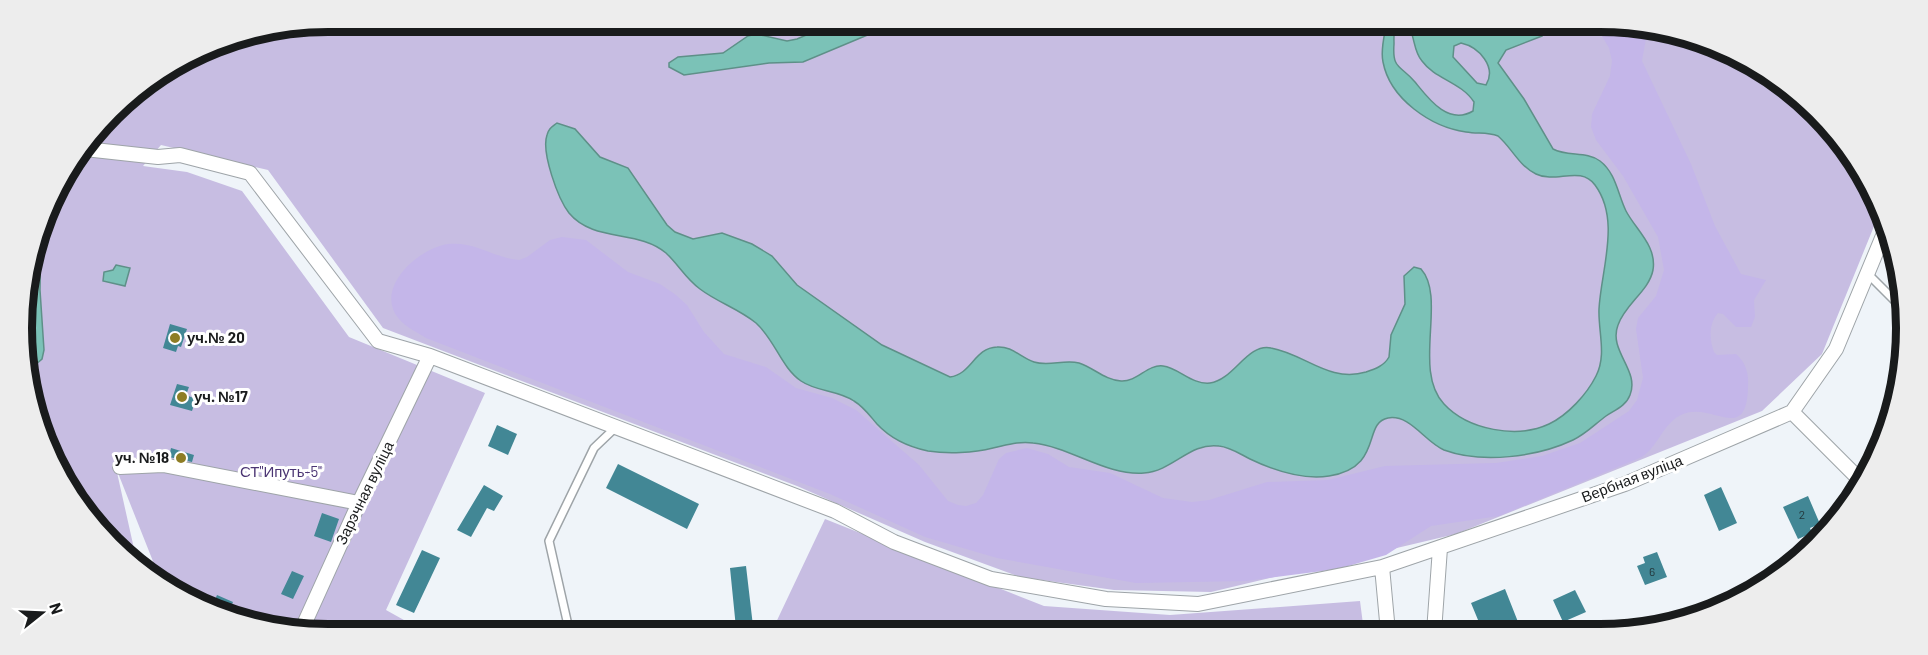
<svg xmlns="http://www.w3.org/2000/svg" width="1928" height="655" viewBox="0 0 1928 655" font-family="Barlow,sans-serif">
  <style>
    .green { fill: #c7bde2 }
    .forest { fill: #c4b6e9 }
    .water { fill: #7bc2b7; stroke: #5e9088; stroke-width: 1.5; fill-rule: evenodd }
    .building { fill: #428795 }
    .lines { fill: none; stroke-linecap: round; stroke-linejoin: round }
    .service-casing { stroke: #9ea4a8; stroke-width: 10 }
    .minor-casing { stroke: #9ea4a8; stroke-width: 16 }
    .service { stroke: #fff; stroke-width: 7 }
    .minor { stroke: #fff; stroke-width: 14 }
    .poi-dot { fill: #8e7d24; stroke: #fff; stroke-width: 2 }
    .labels { text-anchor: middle; stroke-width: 6; stroke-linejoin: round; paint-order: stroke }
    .number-label { font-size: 12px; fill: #23363a }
    .poi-label { font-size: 15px; font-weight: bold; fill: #191b1c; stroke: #fff; text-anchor: start }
    .park-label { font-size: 15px; fill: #4b3573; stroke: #fff }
    .street-label { font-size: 15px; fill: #191b1c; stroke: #fff }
    .rim { fill: none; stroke: #191b1c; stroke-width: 8 }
  </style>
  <rect width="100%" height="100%" fill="#eff4f9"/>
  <path class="green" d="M328 21H1601L1679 31 1787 84 1866 174 1879 214 1822 354 1762 411 1456 534 1211 592 1114 590 1020 577 925 542 797 486 383 328 268 170 161 145 143 166 187 172 242 191 349 337 485 393 386 610 429 634H328L249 624 162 584 116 468 137 562 73 498 31 406 24 288 53 192 125 97 211 44Z
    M825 519 1044 606 1170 615 1360 601 1364 632 771 633Z"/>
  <path class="forest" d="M1593 21 1648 27 1642 61 1691 164 1715 226 1741 274 1766 280 1754 300 1755 317 1751 327H1736L1723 314 1718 313C1709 323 1709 339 1714 352L1717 355 1736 354C1743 360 1747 368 1748 378 1750 452 1711 397 1679 416 1663 425 1658 446 1642 457L1499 516 1431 526 1386 555 1338 569 1246 581 1136 583 997 558 925 537 830 494 426 338C417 332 407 328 399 319 373 288 419 248 448 244 475 241 494 258 519 260L527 257 550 240 562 237 586 240 628 272 660 284 676 295 687 305 704 332 724 354 766 367 796 388 832 398 856 410 919 465 948 501 958 505 966 506 976 503 983 495 999 459 1006 453 1027 448 1048 454 1069 467 1110 473 1163 498 1192 502 1209 500 1267 482 1328 480 1385 466 1496 463 1542 456 1580 443 1629 411 1637 400 1643 378 1636 329 1638 318 1656 296 1664 270 1658 237 1623 176 1596 140 1591 127 1592 114 1610 76 1612 61 1609 48Z"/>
  <path class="water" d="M839 21H901L803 62 769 63 684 75 669 67V63L678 57 723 53 748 36 756 34 787 41 797 39Z
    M1387 21H1412L1417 25 1430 27 1438 21H1560L1542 36 1506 50 1498 63 1524 99 1553 149C1568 157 1586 151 1600 161 1616 173 1618 195 1626 211 1636 230 1657 246 1653 270 1649 291 1625 304 1618 325 1608 351 1640 370 1630 395 1626 406 1615 410 1606 416 1595 424 1586 434 1573 440 1537 457 1482 464 1444 450 1425 442 1410 414 1388 418 1362 423 1384 467 1329 476 1303 480 1273 470 1250 459 1240 454 1230 447 1219 446 1190 442 1173 471 1144 473 1106 476 1071 447 1033 443 1019 441 1007 445 993 448 973 453 948 454 928 451 909 447 890 438 877 424 870 416 864 407 854 401 838 390 817 392 801 381 781 367 775 340 756 323 739 309 717 302 700 289 686 279 678 264 666 253 638 229 594 243 569 213 558 199 541 152 547 135 549 128 552 127 557 123L575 129 600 157 628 168 667 225 675 232 693 239 722 233 752 244 772 256 797 285 882 345 950 377C972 374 974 348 997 347 1012 346 1020 357 1034 362 1049 367 1064 359 1079 363 1094 368 1105 380 1121 381 1137 382 1148 364 1163 366 1179 368 1192 385 1210 383 1234 380 1247 343 1271 348 1305 354 1329 383 1366 372 1375 369 1384 366 1389 357L1391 335 1405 304 1404 276 1414 267 1421 269C1447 298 1412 370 1444 404 1468 430 1517 439 1549 424 1568 415 1587 394 1596 376 1607 355 1598 331 1599 309 1601 270 1621 220 1595 185 1580 165 1556 184 1536 174 1519 166 1512 148 1498 136 1487 132 1478 134 1466 132 1431 127 1390 99 1383 62 1380 49 1385 34 1387 21ZM1398 26 1410 29C1415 40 1414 52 1422 61 1435 79 1461 82 1474 102L1473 111C1448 126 1428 98 1415 82 1401 65 1392 70 1394 44 1394 37 1393 32 1398 26ZM1461 43C1479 47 1497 67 1486 85L1477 83 1453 57 1454 46Z
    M41 230 40 290 44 350 42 359 29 370 24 288Z
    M116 265 130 268 125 286 103 281 104 272 113 270Z"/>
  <path class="building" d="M170 324 187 329 181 347 178 346 176 352 163 348Z
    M177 384 189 387 186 395 196 399 192 411 170 405Z
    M497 425 517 434 508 455 488 446Z
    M171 448 194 455 192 462 169 457Z
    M618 464 699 504 687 529 606 488Z
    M484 485 503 496 494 511 487 508 471 537 457 530Z
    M1721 487 1737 523 1719 531 1704 495Z
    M1808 496 1820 524 1810 528 1812 533 1798 539 1783 507Z
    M322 513 339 519 331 542 314 536Z
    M422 550 440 558 414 613 396 605Z
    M1657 552 1667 577 1645 585 1637 566 1645 563 1643 557Z
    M746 566 753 626 736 628 730 568Z
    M292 571 304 576 293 599 281 594Z
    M1505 589 1522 632H1483L1471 603Z
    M1575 590 1586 612 1563 622 1553 600Z
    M217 595 233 602 228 614 212 607Z"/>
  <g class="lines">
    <defs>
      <path id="service" d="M1867 273 1903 309
        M570 634 549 541 594 448 616 427"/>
      <path id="minor" d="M85 149 158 157 180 155 250 173 378 341 430 356 835 511 894 542 991 579 1106 599 1198 604 1382 567 1625 484 1792 412
        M1792 412 1836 349 1885 231
        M1792 412 1864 484
        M120 467 163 465 359 503
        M1382 567 1388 632
        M301 631 359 503 430 356
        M1434 632 1440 548"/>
    </defs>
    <use href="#service" class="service-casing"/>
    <use href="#minor" class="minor-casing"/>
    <use href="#service" class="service"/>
    <use href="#minor" class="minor"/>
  </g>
  <g class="poi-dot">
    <circle cx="175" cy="338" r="6"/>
    <circle cx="182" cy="397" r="6"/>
    <circle cx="181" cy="458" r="6"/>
  </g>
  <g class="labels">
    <g class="number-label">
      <text x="1802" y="519">2</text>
      <text x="1652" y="576">6</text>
    </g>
    <g class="poi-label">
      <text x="187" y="343">уч.№ 20</text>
      <text x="194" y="402">уч. №17</text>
      <text x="169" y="463" text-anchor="end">уч. №18</text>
    </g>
    <g class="park-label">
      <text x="281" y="477">СТ"Ипуть-5"</text>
    </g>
    <g class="street-label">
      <text transform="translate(1632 479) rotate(-21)" y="5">Вербная вуліца</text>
      <text transform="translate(365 493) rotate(-64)" y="5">Зарэчная вуліца</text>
    </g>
  </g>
  <path d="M0 0H1928V655H0ZM328 32H1600A296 296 0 0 1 1896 328V328A296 296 0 0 1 1600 624H328A296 296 0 0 1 32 328V328A296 296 0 0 1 328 32Z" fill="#ededed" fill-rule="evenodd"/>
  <path class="rim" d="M328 32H1600A296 296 0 0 1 1896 328V328A296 296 0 0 1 1600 624H328A296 296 0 0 1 32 328V328A296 296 0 0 1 328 32Z"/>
  <g transform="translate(42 613) rotate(72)" stroke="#ffffff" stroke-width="4.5" paint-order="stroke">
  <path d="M0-4.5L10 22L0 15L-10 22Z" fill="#191b1c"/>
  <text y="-9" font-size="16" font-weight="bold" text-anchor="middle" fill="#191b1c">N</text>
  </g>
</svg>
